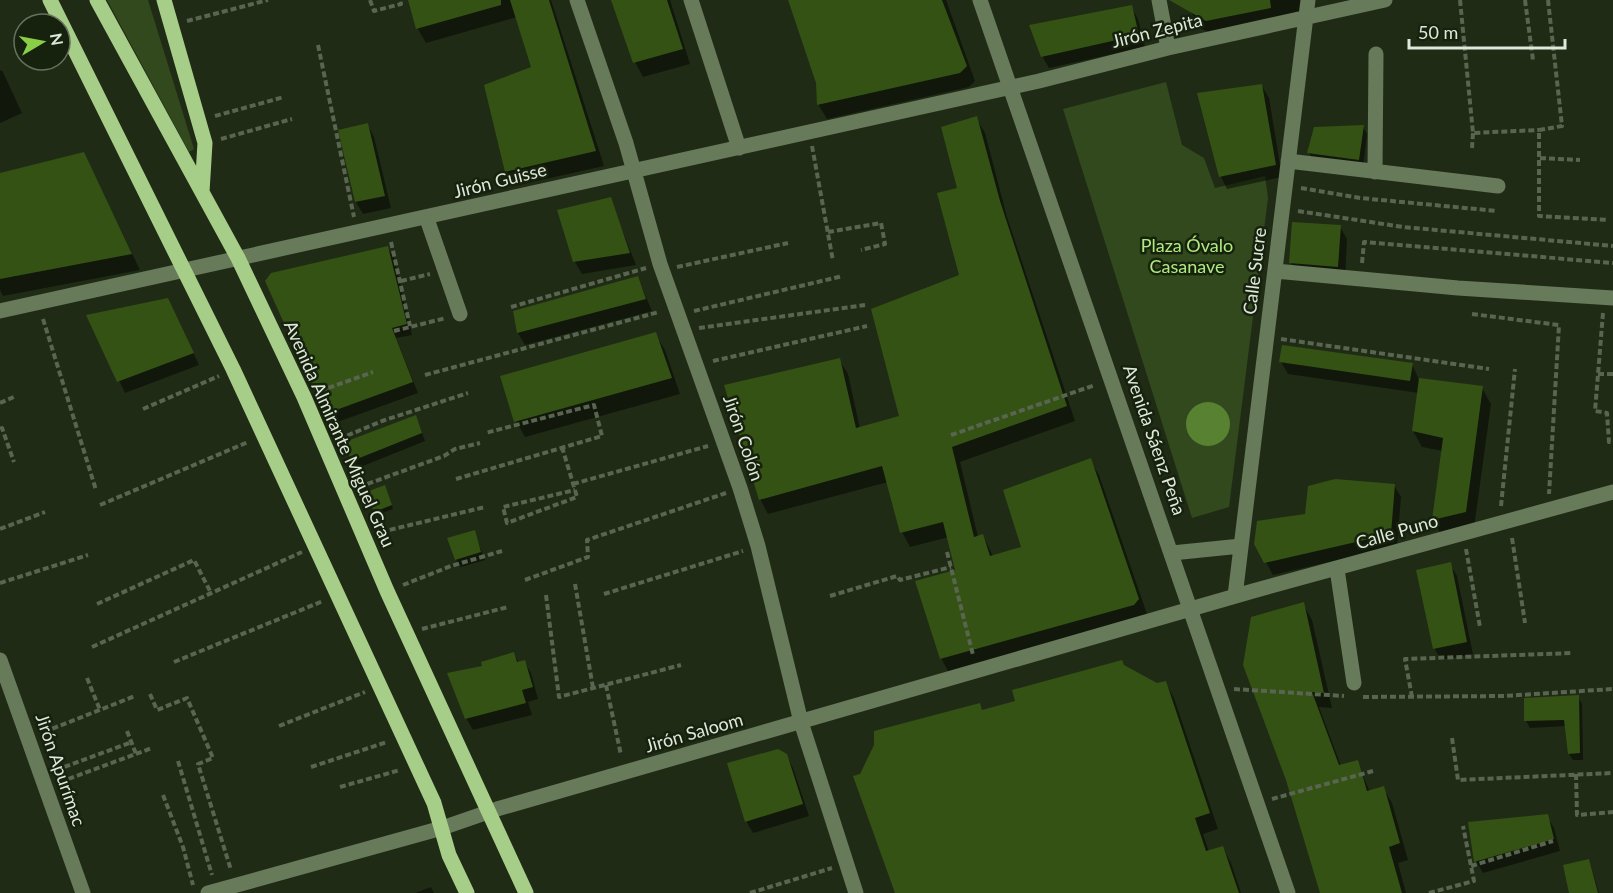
<svg xmlns="http://www.w3.org/2000/svg" width="1613" height="893" viewBox="0 0 1613 893" font-family="Lato,sans-serif">
  <style>
    .green { fill: #31491c }
    .water { fill: #588231 }
    .shadow { fill: #0007 }
    .building { fill: #335213 }
    .lines { fill: none; stroke-linecap: round; stroke-linejoin: round }
    .path { stroke: #596451; stroke-width: 4; stroke-dasharray: 6 3; stroke-linecap: butt }
    .minor { stroke: #677a59; stroke-width: 15 }
    .major { stroke: #a7ce88; stroke-width: 15 }
    .labels { text-anchor: middle; stroke-width: 5; stroke-linejoin: round; paint-order: stroke }
    .street-label { font-size: 18px; fill: #dfe8da; stroke: #16220d }
    .park-label { font-size: 18px; fill: #b0eb7f; stroke: #16220d }
  </style>
  <rect width="100%" height="100%" fill="#202b16"/>
  <path class="green" d="M107 0H148L194 149 189 152Z
    M1166 82 1182 145 1204 158 1215 188 1265 176 1268 198 1229 507 1192 518 1063 109Z"/>
  <path class="water" d="M1186 424a22 22 0 1 1 44 0a22 22 0 1 1-44 0Z"/>
  <path class="shadow" d="M419 0H551L604 166 514 186 506 172 533 68 517 17 426 43 418 29 410 3Z
    M613 0H670L690 64 643 77 635 62Z
    M788 0H946L975 81 969 87 827 119 818 104 817 83Z
    M1188 0H1306L1298 20 1216 36 1200 28 1191 12Z
    M1131 7 1138 19 1145 47 1049 68 1042 56Z
    M2 70 22 113 0 123V71Z
    M1262 86 1269 98 1282 177 1227 189 1221 177 1199 94Z
    M976 118 985 133 1007 217 1075 421 960 462 978 537 983 536 993 556 1023 548 1090 460 1099 475 1147 614 949 673 941 658 957 571 949 537 910 547 902 532 888 482 768 514 760 499 839 360 848 374 860 429 901 417 961 276 959 189Z
    M368 125 374 137 391 208 363 214 356 202Z
    M1363 127 1367 134 1363 167 1314 161 1309 153Z
    M92 170 140 270 3 296 0 290V175Z
    M610 199 636 265 582 274 575 262Z
    M1340 227 1347 239 1345 279 1298 274 1291 262Z
    M388 248 394 258 412 335 396 338 418 393 332 424 326 413Z
    M638 278 652 311 525 345 518 333Z
    M168 299 199 365 125 393 89 316Z
    M655 334 665 350 680 394 525 437 516 421Z
    M1281 362 1412 364 1419 380 1482 388 1491 404 1474 528 1442 536 1433 520 1443 451 1422 447 1413 431 1419 393 1288 374Z
    M416 417 425 441 358 468 344 444Z
    M1394 485 1401 497 1397 546 1273 575 1266 562 1306 515Z
    M386 490 393 509 377 515 375 511Z
    M474 532 485 560 461 567 456 559Z
    M1450 564 1457 576 1473 654 1441 660 1434 648Z
    M1303 604 1312 620 1332 708 1319 707 1341 766 1357 762 1370 792 1383 788 1392 803 1408 860 1398 863 1406 893H1323Z
    M514 654 519 663 524 661 531 673 538 699 528 702 532 715 473 730 466 718 484 667Z
    M1125 667 1157 685 1165 682 1174 698 1218 829 1203 834 1209 852 1222 847 1231 863 1241 893H897L979 705 983 711Z
    M1578 697 1582 704 1583 760H1573L1569 754 1566 726 1530 728 1526 721 1525 699Z
    M786 755 793 768 809 816 753 833 746 821Z
    M1547 816 1554 828 1560 851 1483 873 1476 861Z
    M1589 860 1599 893H1570Z
    M431 887 434 893H415Z"/>
  <path class="building" d="M408 0H501V5L416 29Z
    M510 0H549L596 151 505 172 484 85 531 67Z
    M611 0H667L683 49 633 63Z
    M788 0H942L967 66 960 73 817 105 816 83Z
    M1169 0H1270L1271 8 1206 21Z
    M1132 5 1139 35 1041 57 1029 25Z
    M1262 84 1276 165 1219 177 1197 93Z
    M977 116 1000 201 1067 406 952 447 974 537 983 534 990 556 1021 547 1003 490 1091 458 1139 599 1134 605 940 659 915 581 955 570 943 522 900 533 882 466 759 500 724 385 840 358 856 428 899 416 871 309 959 275 937 193 957 188 941 127Z
    M368 123 385 196 355 202 338 130Z
    M1364 125 1359 160 1307 153 1314 127Z
    M84 152 132 254 0 279V173Z
    M611 197 630 253 573 262 557 210Z
    M1292 222 1341 225 1338 267 1289 263Z
    M388 246 407 324 392 328 413 382 325 414 265 281 271 273Z
    M638 276 646 299 517 333 513 311Z
    M168 298 194 353 117 382 86 315Z
    M656 332 672 378 514 422 500 376Z
    M1282 345 1413 363 1410 381 1279 362Z
    M1419 378 1483 386 1466 512 1432 520 1443 438 1412 431Z
    M416 415 422 433 352 461 342 443Z
    M1335 479 1395 484 1391 534 1264 563 1254 544 1257 521 1305 514 1308 486Z
    M385 485 392 505 374 512 366 492Z
    M475 530 481 552 455 560 447 538Z
    M1451 562 1467 642 1433 649 1416 570Z
    M1304 602 1324 693 1312 692 1339 765 1358 760 1367 791 1384 786 1400 843 1389 847 1402 893H1320L1286 780 1243 665 1251 617Z
    M514 652 517 662 525 660 533 687 522 690 526 703 465 719 447 673 482 666 481 662Z
    M1122 660 1124 665 1157 683 1166 681 1210 813 1195 818 1206 851 1223 846 1239 893H895L853 776 860 774 874 745V731L980 703 982 710 1015 701 1012 690Z
    M1579 695 1580 753 1568 754 1564 720 1524 721V698Z
    M778 749 787 754 803 804 745 822 727 763Z
    M1548 814 1554 839 1474 862 1468 822Z
    M1589 859 1598 893H1569L1563 865Z"/>
  <g class="lines">
    <path class="path" d="M370 0 374 11 401 4 400 0
      M1460 0 1473 133 1539 130
      M1525 0 1533 60
      M1548 0 1562 126 1539 130V216L1608 220
      M187 21 268 0
      M318 45 354 217
      M215 116 284 97
      M221 139 292 119
      M812 146 833 261
      M1472 148 1473 133
      M1540 158 1580 160
      M1301 188 1360 198 1497 211
      M1298 211 1403 227 1613 246
      M828 232 881 223 885 244 861 250
      M391 242 410 326
      M1362 263 1364 242 1613 263
      M677 267 788 243
      M401 281 430 274
      M511 307 646 268
      M694 311 843 276
      M1603 313 1595 411 1607 413 1609 442H1613
      M1472 314 1559 325 1549 494
      M43 319 96 490
      M699 328 865 305
      M394 331 446 318
      M1281 339 1489 369
      M713 361 867 326
      M1598 374H1613
      M425 375 659 312
      M320 391 373 372
      M0 403 16 396
      M143 409 219 376
      M0 429 2 428 14 462
      M951 435 1095 385
      M339 439 382 421 468 393
      M562 447 575 490 577 497 507 523 503 507 575 490
      M456 479 602 436 594 405 485 433
      M573 484 708 446
      M359 487 444 456 455 449 480 443
      M100 505 248 442
      M1501 506 1515 369
      M0 529 45 512
      M381 532 485 507
      M1512 538 1525 623
      M1466 549 1480 627
      M947 552 973 655
      M525 580 588 557 587 540 726 493
      M0 583 88 555
      M575 584 593 688
      M403 585 451 566 502 551
      M604 594 743 551
      M546 595 559 697 681 665
      M830 596 897 576 900 580 951 567
      M97 604 194 560 211 593
      M422 629 508 607
      M92 647 302 552
      M174 662 323 601
      M87 678 100 710
      M606 685 621 755
      M1234 689 1344 696
      M150 694 157 710 187 698 213 758 198 764 231 870
      M1363 697 1504 696 1613 689
      M1412 697 1405 659 1573 653
      M279 726 365 692
      M127 731 136 754
      M44 732 135 696
      M1452 738 1458 780 1613 773
      M178 761 212 875
      M311 767 387 742
      M56 770 132 742
      M1576 774 1577 815 1613 812
      M60 782 152 748
      M340 787 400 770
      M163 795 183 847 193 885
      M1272 799 1373 771
      M1471 866 1553 841
      M750 893 832 868
      M1429 893 1474 881 1463 826"/>
    <path class="minor" d="M577 0 626 143 660 264 740 488 758 546 801 722 856 893
      M691 0 739 148
      M980 0 1288 893
      M1159 0 1168 48
      M1288 161 1498 186
      M1375 172 1376 54
      M427 219 460 314
      M1275 271 1458 288 1613 298
      M0 311 1039 81 1168 48 1385 0
      M1172 553 1241 546
      M1337 569 1354 683
      M1235 596 1308 0
      M0 660 83 893
      M208 893 442 828 497 809 1253 591 1613 492"/>
    <path class="major" d="M50 0 233 369 434 803 449 855 467 893
      M97 0 238 258 304 397 387 591 526 893
      M164 0 205 143 202 192"/>
  </g>
  <g class="labels">
    <g class="street-label">
      <text transform="translate(1157 31) rotate(-14)" y="6">Jirón Zepita</text>
      <text transform="translate(500 181) rotate(-14)" y="6">Jirón Guisse</text>
      <text transform="translate(1255 271) rotate(-83)" y="6">Calle Sucre</text>
      <text transform="translate(339 434) rotate(66)" y="6">Avenida Almirante Miguel Grau</text>
      <text transform="translate(743 438) rotate(71)" y="6">Jirón Colón</text>
      <text transform="translate(1154 440) rotate(71)" y="6">Avenida Sáenz Peña</text>
      <text transform="translate(1397 532) rotate(-16)" y="6">Calle Puno</text>
      <text transform="translate(694 733) rotate(-16)" y="6">Jirón Saloom</text>
      <text transform="translate(60 770) rotate(71)" y="6">Jirón Apurímac</text>
    </g>
    <g class="park-label">
      <text x="1187" y="252">Plaza Óvalo<tspan x="1187" dy="21">Casanave</tspan></text>
    </g>
  </g>
  <g transform="translate(42 42) rotate(80)"><circle r="28" fill="#16220d" stroke="#66715f" stroke-width="1.5"/>
  <path d="M0-4.5L10 22L0 15L-10 22Z" fill="#8ace47"/>
  <text y="-9" font-size="16" font-weight="bold" text-anchor="middle" fill="#dfe8da">N</text>
  </g>
  <path d="M1409 39v9h156v-9" fill="none" stroke="#dfe8da" stroke-width="3"/>
  <text x="1418" y="39" font-size="18" fill="#dfe8da" stroke="#16220d" stroke-width="4.5" paint-order="stroke">50 m</text>
</svg>
